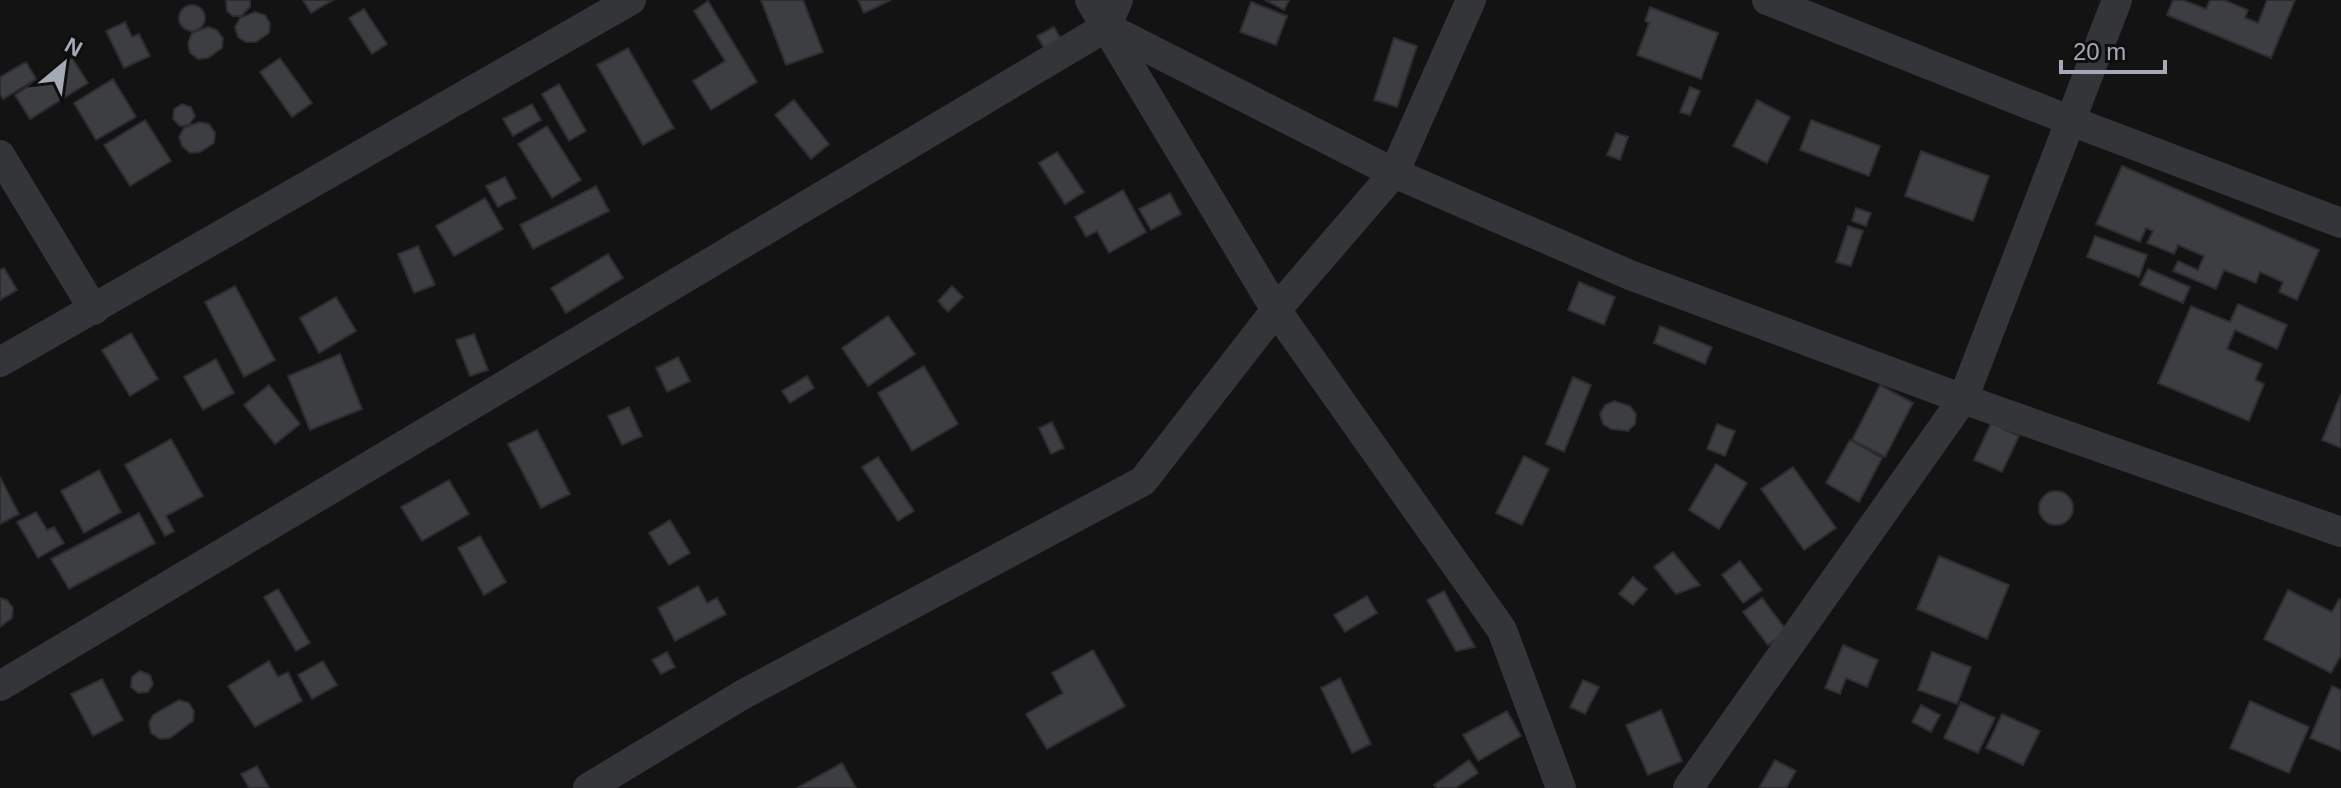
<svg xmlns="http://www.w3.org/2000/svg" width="2341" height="788" viewBox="0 0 2341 788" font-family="Arial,sans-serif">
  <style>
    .building { fill: #3d3e41; stroke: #2d2d30; stroke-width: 2 }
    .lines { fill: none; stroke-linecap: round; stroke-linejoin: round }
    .minor { stroke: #343539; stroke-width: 30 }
  </style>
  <rect width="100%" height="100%" fill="#131314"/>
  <path class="building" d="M226 0H250V7L241 16H233L227 11Z
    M303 0H333L311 13Z
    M761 0H803L823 52 786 65Z
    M858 0H891L864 13Z
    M1265 0H1289L1284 10Z
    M2173 0H2183L2206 9 2210 0H2224L2248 10 2245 18 2258 23 2267 0H2295L2271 58 2167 15Z
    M708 1 757 82 711 110 693 81 725 61 694 11Z
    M1251 2 1287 16 1276 45 1240 32Z
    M179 18a13 13 0 1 1 26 0a13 13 0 1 1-26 0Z
    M1650 7 1718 33 1701 79 1637 55 1649 23 1645 21Z
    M364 9 387 44 372 54 349 18Z
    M255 12 265 15 270 23 269 33 256 42H246L238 37 235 27 240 18Z
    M125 22 132 37 139 34 150 56 124 68 106 31Z
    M208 27 217 30 223 38 222 48 208 58 198 59 190 53 188 43 192 33Z
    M1054 27 1061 39 1044 48 1037 36Z
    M1394 38 1417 46 1397 107 1374 100Z
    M628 48 674 128 643 145 597 65Z
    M72 58 88 83 30 119 15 95Z
    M280 58 312 103 292 117 260 72Z
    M26 62 36 79 3 99 0 94V77Z
    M113 79 136 117 96 140 74 103Z
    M559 84 586 131 569 141 542 94Z
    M1690 87 1700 91 1690 115 1680 112Z
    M794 100 829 144 811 159 775 115Z
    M1757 100 1790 117 1767 163 1733 146Z
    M182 104 191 107 195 116 189 125 180 126 173 119 174 109Z
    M532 104 541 120 513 136 503 119Z
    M145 120 171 161 130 186 104 145Z
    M1811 120 1880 146 1869 176 1800 150Z
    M199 122 209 124 215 133 214 143 200 152 190 153 182 146 179 137 184 128Z
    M547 126 581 180 552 198 518 144Z
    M1616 133 1628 137 1620 160 1607 155Z
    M1921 151 1989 176 1973 221 1905 196Z
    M1057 152 1084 192 1065 204 1039 163Z
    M2122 166 2319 250 2297 300 2279 292 2283 282 2260 272 2256 283 2224 270 2216 289 2173 271 2178 261 2198 270 2204 256 2178 245 2174 254 2147 243 2153 231 2146 228 2140 242 2096 224Z
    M505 177 516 198 498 207 486 186Z
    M596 186 609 211 533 249 520 225Z
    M1123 190 1146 232 1109 253 1097 231 1086 237 1075 217Z
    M1170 193 1181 214 1151 230 1139 209Z
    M485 198 503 229 454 256 436 226Z
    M1856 208 1871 213 1866 226 1852 221Z
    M1848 226 1863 231 1851 266 1836 262Z
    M2095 236 2147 255 2139 277 2087 257Z
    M418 246 435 285 414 293 398 254Z
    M608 254 623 278 566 313 551 288Z
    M4 268 17 290 0 300V270Z
    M2148 269 2190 287 2183 303 2140 285Z
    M1579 282 1615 297 1604 325 1568 310Z
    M235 286 275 360 244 377 205 302Z
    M952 286 963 297 948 312 938 301Z
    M336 297 356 331 319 353 300 318Z
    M2238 304 2287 325 2277 349 2235 330 2227 349 2262 364 2255 380 2264 384 2249 421 2158 383 2191 306 2230 322Z
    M888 316 915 354 868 386 842 348Z
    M1660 326 1712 347 1705 364 1654 343Z
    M131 333 158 379 130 396 102 350Z
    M474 334 488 370 470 376 456 340Z
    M340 354 362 409 310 430 288 376Z
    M678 357 690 381 667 392 656 368Z
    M216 359 234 393 203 410 184 377Z
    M924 366 958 424 912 451 878 393Z
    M807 376 814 388 790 403 782 391Z
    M1573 377 1591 385 1564 452 1546 444Z
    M269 385 300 424 275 444 244 405Z
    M1880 385 1913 403 1885 457 1852 440Z
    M2341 394V448L2322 440Z
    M1614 401 1630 406 1636 414 1635 424 1628 431 1611 429 1603 424 1600 414 1605 405Z
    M629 407 642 436 622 445 608 416Z
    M1052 422 1064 448 1051 454 1039 428Z
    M1991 423 2019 436 2002 472 1974 460Z
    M1717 424 1735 431 1725 456 1707 449Z
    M537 430 570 494 541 508 508 444Z
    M171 439 203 496 166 516 174 531 165 536 125 465Z
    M1850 440 1882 458 1859 502 1826 483Z
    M1524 456 1549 469 1522 525 1496 513Z
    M878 457 914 511 898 521 862 467Z
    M1716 464 1747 483 1719 529 1689 510Z
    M1793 467 1836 528 1804 550 1761 489Z
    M99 470 121 512 84 533 61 491Z
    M0 477 19 514 0 524Z
    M449 480 469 514 422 541 401 507Z
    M2039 508a17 17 0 1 1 34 0a17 17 0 1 1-34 0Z
    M36 512 47 530 54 527 64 543 38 558 17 522Z
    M139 513 155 543 69 589 51 559Z
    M670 520 690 553 669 565 649 533Z
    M480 536 506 582 484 595 458 548Z
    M1673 552 1700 585 1676 594 1654 567Z
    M1939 556 2009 585 1987 639 1917 609Z
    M1740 561 1762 590 1743 603 1722 575Z
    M1633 577 1647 589 1633 605 1619 594Z
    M698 586 707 603 717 598 726 614 675 641 658 608Z
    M278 589 310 643 296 651 264 597Z
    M2288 590 2332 612 2339 599 2341 600V655L2331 673 2264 639Z
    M1444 591 1475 647 1456 651 1427 600Z
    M1367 596 1377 613 1345 632 1334 615Z
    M0 598 7 600 13 608 12 618 0 627Z
    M1762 598 1787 631 1768 645 1743 612Z
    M1843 645 1878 660 1867 687 1846 678 1840 694 1825 688Z
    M1093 650 1125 706 1047 749 1026 714 1063 693 1052 673Z
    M667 652 675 667 661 674 652 660Z
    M1932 652 1971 667 1957 704 1918 690Z
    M269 661 278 677 288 672 302 701 255 727 228 686Z
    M323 661 337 685 312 699 298 675Z
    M140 671 150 675 153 684 148 692 138 693 131 687 132 677Z
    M1340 678 1371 744 1352 753 1321 688Z
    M102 679 123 720 93 736 71 694Z
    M1583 680 1599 687 1585 714 1570 707Z
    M2332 686 2341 690V751L2310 738Z
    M179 700 189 703 194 711 193 721 170 738 160 739 151 733 149 723 153 715Z
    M2250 701 2309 727 2289 773 2230 748Z
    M1961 702 1995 718 1978 753 1944 738Z
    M1921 705 1940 715 1931 732 1912 722Z
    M1661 710 1682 761 1648 775 1626 725Z
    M1507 711 1521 736 1478 761 1463 735Z
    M2002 714 2040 731 2023 765 1986 748Z
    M1469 760 1478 773 1455 788H1437L1434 785Z
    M1775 760 1796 771 1786 788H1759Z
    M842 763 856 788H797Z
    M257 766 269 788H249L241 774Z"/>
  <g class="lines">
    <path class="minor" d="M1090 0 1106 27 1394 173 1630 275 1963 399 2341 532
      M1767 0 2071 121 2341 223
      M1106 27 1276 310 1502 630 1561 788
      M0 155 94 310
      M0 362 631 0
      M0 686 1106 27 1118 0
      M588 788 742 695 1143 481 1276 310 1394 173 1471 0
      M1688 788 1963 399 2117 0"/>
  </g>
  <g transform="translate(64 64) rotate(29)" stroke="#0e0e0f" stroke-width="6" paint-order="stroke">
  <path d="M0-6L14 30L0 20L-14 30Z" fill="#a4a9b5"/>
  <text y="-12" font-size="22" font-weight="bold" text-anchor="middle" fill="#a4a9b5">N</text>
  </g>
  <path d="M2061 60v12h104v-12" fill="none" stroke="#a4a9b5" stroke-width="4"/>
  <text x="2073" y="60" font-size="24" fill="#a4a9b5" stroke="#0e0e0f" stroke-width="6" paint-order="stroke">20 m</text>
</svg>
